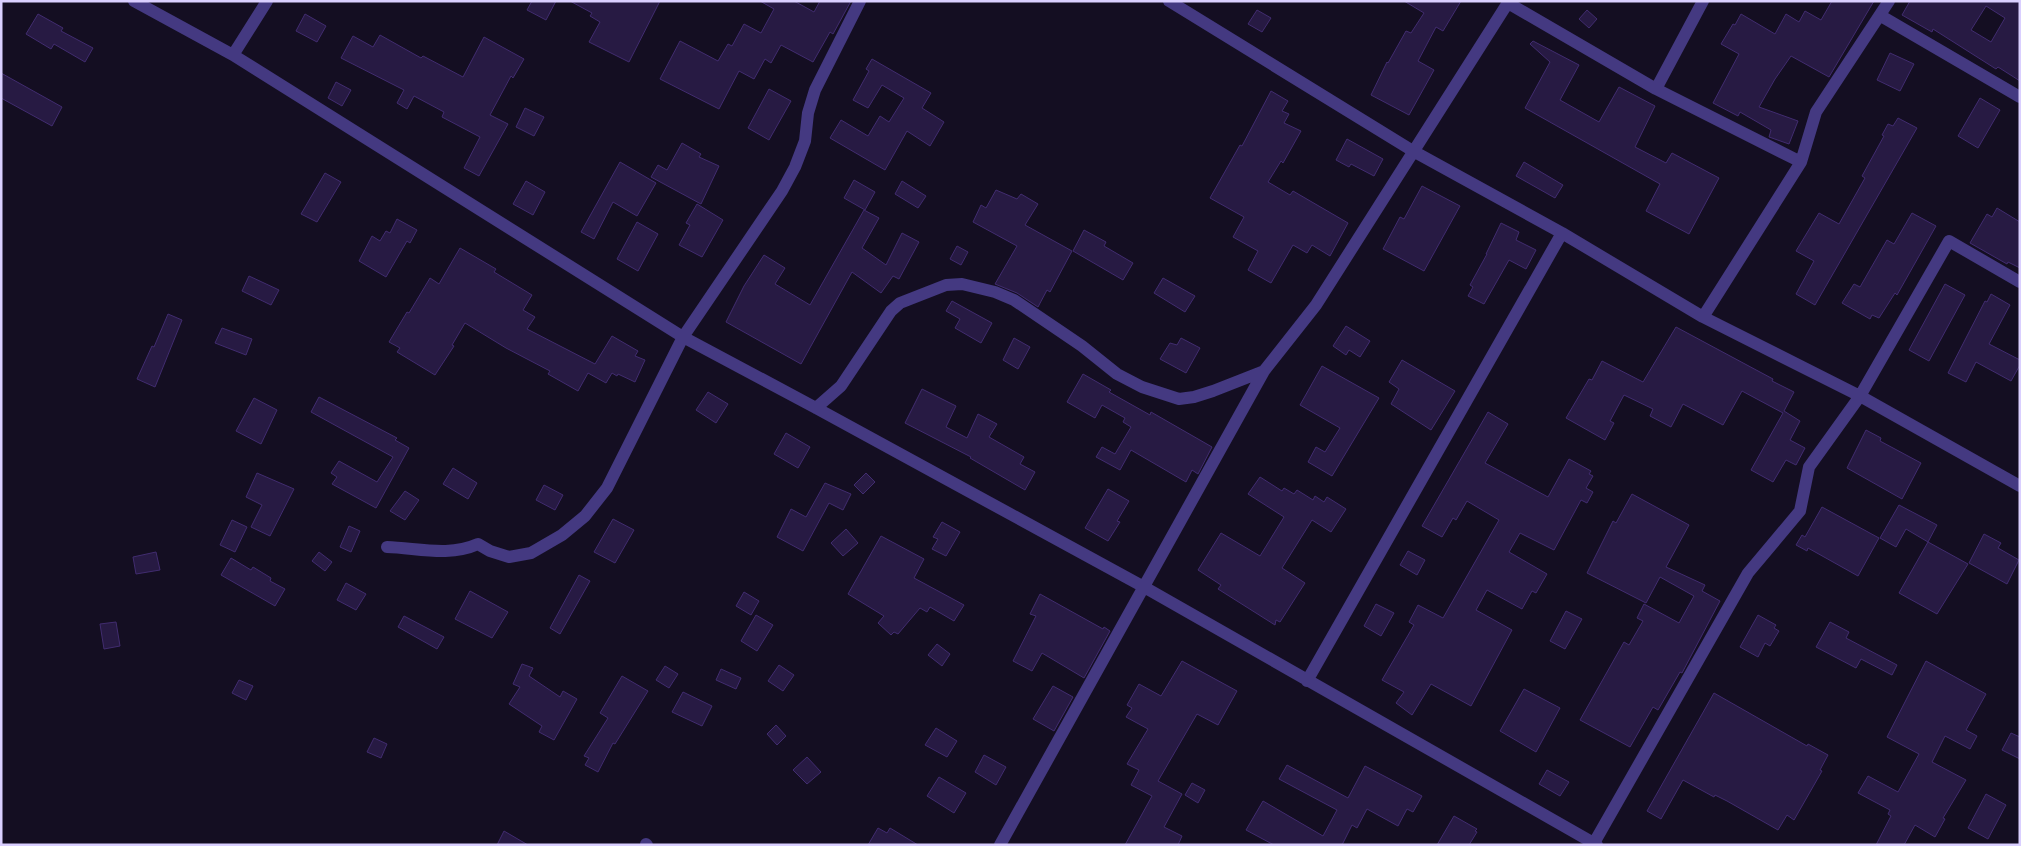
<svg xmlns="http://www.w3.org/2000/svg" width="2021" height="846" viewBox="0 0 2021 846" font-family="Inter,sans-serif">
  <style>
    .building { fill: #271a43; stroke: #412c6f; fill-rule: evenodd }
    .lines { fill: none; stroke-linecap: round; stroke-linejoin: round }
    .street { stroke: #443981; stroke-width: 12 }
  </style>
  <rect width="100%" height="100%" fill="#140e22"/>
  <path class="building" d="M532 1H556L546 20 527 10Z
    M570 1H660L629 62 589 42 600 22 590 16 592 13Z
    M760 1H794L814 12 820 1H851L833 34 830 32 813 62 781 45 771 63 765 59 754 79 739 71 719 109 660 79 680 41 718 61 728 44 732 46 744 24 761 33 774 9Z
    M1404 1H1461L1443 31 1436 27 1418 61 1434 70 1409 115 1371 95 1387 62 1388 63 1406 31 1411 33 1424 13Z
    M1832 1H1874L1829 77 1791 56 1775 79 1759 107 1798 121 1789 144 1769 137 1771 130 1740 112 1738 116 1713 103 1739 54 1721 44 1733 24 1735 25 1741 14 1775 34 1786 14 1799 22 1805 11 1821 20Z
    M1910 1H2020V81L1998 67 1996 69 1933 29 1932 32 1902 15ZM1986 6 2005 18 1991 42 1971 30Z
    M1257 10 1271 18 1262 32 1248 24Z
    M1587 10 1597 19 1589 28 1579 19Z
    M38 14 63 28 61 31 93 48 85 62 54 44 51 49 26 34Z
    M305 14 326 26 317 42 296 31Z
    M380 35 421 58 423 56 463 77 484 37 524 59 513 78 511 76 490 115 508 124 479 176 464 168 480 137 442 117 444 112 414 96 407 109 397 103 404 90 341 58 353 36 373 47Z
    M1533 41 1579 65 1560 100 1599 122 1619 87 1655 106 1635 147 1666 163 1672 153 1719 178 1689 234 1646 211 1660 184 1525 108 1550 62 1530 44Z
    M1890 53 1914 64 1900 91 1877 80Z
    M872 59 931 93 922 108 944 122 930 146 907 131 885 170 830 138 841 120 868 136 880 116 889 122 904 98 882 85 868 108 853 100 869 71 866 69Z
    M1 73 62 107 52 126 1 98Z
    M336 82 351 90 342 106 328 98Z
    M769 89 791 101 769 140 748 128Z
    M1271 91 1288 101 1282 111 1289 114 1284 123 1301 131 1283 163 1281 161 1268 182 1290 195 1293 191 1348 223 1330 256 1312 245 1307 253 1293 245 1271 283 1248 270 1258 251 1233 237 1244 217 1210 198 1240 145 1242 146Z
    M1980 98 2000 110 1978 148 1958 136Z
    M525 108 544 117 534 136 516 127Z
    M1898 118 1917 128 1815 305 1796 294 1814 261 1796 251 1819 213 1839 224 1865 178 1862 176 1884 136 1882 135 1888 124 1893 126Z
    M1347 139 1383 159 1374 176 1351 164 1349 167 1336 160Z
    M682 143 701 154 699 157 719 166 701 204 651 177 658 165 667 170Z
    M620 162 656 183 637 216 613 202 594 239 581 232Z
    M1524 162 1563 185 1555 198 1516 176Z
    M325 173 341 182 317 222 301 214Z
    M854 180 875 192 865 210 844 198Z
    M526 181 545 192 533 215 513 204Z
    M902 181 926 196 918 208 895 194Z
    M1422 186 1460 206 1424 271 1383 249 1400 217 1404 219Z
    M996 190 1017 199 1021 194 1038 204 1025 225 1072 251 1050 292 1047 290 1038 307 1017 293 995 284 1017 246 973 222 981 205 986 208Z
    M697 204 723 220 702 257 679 245 690 225 686 223Z
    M1997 208 2020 222V268L2008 262 2007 264 1970 243 1987 214 1992 217Z
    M864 210 879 218 862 248 886 265 902 233 919 242 899 279 893 276 881 293 852 272 801 364 726 322 744 286 764 255 785 268 775 284 810 305Z
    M1912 213 1936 226 1897 295 1895 293 1879 318 1872 315 1870 319 1842 303 1854 284 1860 287 1887 240 1894 244Z
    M397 219 417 230 410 243 407 241 386 277 359 261 372 236 380 241 386 231 390 233Z
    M637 222 658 234 638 271 617 259Z
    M1501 223 1519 232 1516 240 1536 250 1526 269 1509 260 1484 304 1468 296 1473 287 1470 285 1487 254H1486Z
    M1084 230 1106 242 1104 246 1133 263 1123 280 1073 251Z
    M957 246 968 252 961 265 950 259Z
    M460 248 496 269 494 272 532 295 523 310 535 317 527 329 595 364 612 336 638 351 635 356 645 360 635 382 618 374 617 376 612 373 606 383 588 373 578 391 548 374 550 371 506 348 465 323 452 345 454 346 435 375 397 352 400 348 389 342 407 312 409 313 430 278 439 284Z
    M249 276 279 290 271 305 242 291Z
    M1163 278 1195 296 1185 312 1154 293Z
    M1945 284 1965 295 1929 361 1909 350Z
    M1991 294 2010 305 1989 344 2020 360V365L2011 381 1976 362 1966 382 1948 373 1985 301 1987 302Z
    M952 301 992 323 981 343 955 328 960 319 946 311Z
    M168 314 182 320 155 387 137 379 152 346 154 347Z
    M1346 326 1370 341 1360 357 1349 350 1346 355 1333 346Z
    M1676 327 1773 379 1772 381 1794 392 1784 411 1800 421 1790 440 1805 448 1796 465 1786 460 1773 482 1751 470 1783 413 1742 391 1723 425 1683 404 1671 427 1650 416 1653 409 1624 395 1610 421 1614 423 1605 440 1566 418 1589 379 1592 380 1602 361 1643 382Z
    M222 328 252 339 246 355 215 343Z
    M1014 338 1030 347 1018 369 1003 360Z
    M1181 338 1200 348 1186 373 1160 359 1170 343 1177 345Z
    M1402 360 1455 391 1431 430 1391 404 1399 389 1389 382Z
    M1322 366 1379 398 1332 476 1308 462 1316 447 1325 452 1340 428 1300 405Z
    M1083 374 1111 390 1109 392 1150 415 1151 412 1212 447 1198 474 1192 470 1186 482 1131 450 1120 470 1096 457 1102 447 1115 454 1131 427 1123 422 1125 418 1102 405 1095 418 1067 402Z
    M922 389 956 406 946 427 967 438 978 414 997 424 989 437 1024 457 1020 464 1035 472 1025 490 970 458 971 457 905 423Z
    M708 392 728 404 716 423 696 410Z
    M319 397 397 438 395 440 409 448 376 508 332 484 337 477 331 473 339 461 377 482 393 457 311 412Z
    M254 398 277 410 261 444 236 431Z
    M1488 412 1508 424 1485 463 1548 497 1569 459 1591 471 1589 474 1593 476 1586 488 1593 492 1587 503 1581 500 1554 550 1520 533 1509 552 1547 574 1536 593 1532 591 1522 609 1487 590 1476 610 1512 630 1471 706 1431 684 1412 715 1396 703 1404 692 1382 680 1414 625 1409 622 1418 605 1443 618 1499 520 1467 501 1456 520 1453 518 1442 537 1422 526Z
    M1866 430 1881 438 1880 441 1921 463 1902 499 1847 468Z
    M786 433 810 447 798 468 774 454Z
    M453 468 477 483 468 499 443 484Z
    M257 473 294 489 270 536 251 527 262 505 246 497Z
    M866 473 875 482 863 494 854 485Z
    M1260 477 1282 491 1284 488 1294 494 1297 490 1313 500 1315 496 1324 502 1327 497 1346 509 1331 532 1312 520 1282 568 1305 583 1280 622 1276 620 1275 625 1218 589 1221 585 1198 570 1221 533 1260 556 1284 517 1248 494Z
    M825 483 851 494 843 510 829 503 803 551 777 537 791 509 806 517Z
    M544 485 563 495 555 510 536 500Z
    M1108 489 1129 501 1117 521 1120 522 1108 541 1085 528Z
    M405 491 419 500 405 520 390 511Z
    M1632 494 1689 525 1666 567 1705 585 1702 591 1720 601 1682 673 1680 672 1658 710 1653 707 1630 747 1580 720 1624 642 1629 645 1643 621 1637 618 1644 604 1679 623 1694 596 1660 577 1646 603 1587 573 1613 521 1616 523Z
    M1899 505 1937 525 1928 542 1906 529 1896 547 1880 538Z
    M1822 507 1879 538 1858 576 1808 548 1807 551 1796 545 1802 535 1805 537Z
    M613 519 634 530 615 563 594 552Z
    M232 520 247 527 235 552 220 545Z
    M942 522 960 532 946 556 932 549 938 539 933 537Z
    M349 526 360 531 351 552 340 547Z
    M846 529 858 543 843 556 831 543Z
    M1984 534 2001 543 1998 548 2019 560 2007 584 1969 563Z
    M881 536 924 559 914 578 964 605 954 621 930 607 927 612 920 608 898 634 894 632 891 635 878 623 884 616 848 594Z
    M1928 542 1968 564 1937 614 1899 593Z
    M1408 551 1425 560 1417 575 1400 565Z
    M156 552 160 570 136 574 133 557Z
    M319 552 332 562 325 571 312 561Z
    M231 558 251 570 253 567 271 578 270 581 285 589 275 606 221 575Z
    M579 575 590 581 560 634 550 628Z
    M346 583 366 594 356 610 337 600Z
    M470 591 508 612 492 638 455 619Z
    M744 592 759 601 751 615 736 606Z
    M1040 594 1103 629 1104 627 1110 631 1084 678 1042 653 1032 671 1013 661 1036 616 1030 614Z
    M1376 604 1394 613 1381 636 1364 626Z
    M1566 611 1582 619 1565 649 1550 641Z
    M756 615 773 625 757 651 741 641Z
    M1758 615 1776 625 1774 628 1779 631 1770 646 1765 643 1758 657 1740 647Z
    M404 616 444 637 437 649 398 627Z
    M116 622 120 646 104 649 100 624Z
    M1830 622 1849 632 1846 638 1897 665 1892 675 1861 659 1856 668 1816 647Z
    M937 644 950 654 942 666 928 655Z
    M1182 661 1237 691 1218 725 1197 714 1158 781 1182 794 1164 827 1182 836 1178 845H1125L1152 796 1131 785 1139 770 1127 764 1148 729 1126 717 1132 708 1127 705 1139 684 1161 696Z
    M1926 661 1986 694 1966 730 1977 736 1970 749 1945 736 1932 762 1966 780 1943 818 1945 819 1935 837 1915 825 1904 845H1876L1891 816 1888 814 1890 810 1858 793 1868 776 1898 792 1919 754 1887 737Z
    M522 664 533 668 529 676 560 697 563 691 577 699 554 740 539 732 542 726 509 704 520 687 513 684Z
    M779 665 794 675 783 691 768 681Z
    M665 666 678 674 669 688 656 680Z
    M721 669 741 678 736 689 716 680Z
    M622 676 648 691 615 744 613 743 598 772 585 765 589 758 584 756 608 718 600 713Z
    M239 680 253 686 246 700 232 693Z
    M1053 686 1073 697 1054 731 1033 719Z
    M1524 689 1560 708 1536 752 1500 731Z
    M683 692 712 706 702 726 672 712Z
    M1714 693 1807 746 1808 744 1828 755 1820 770 1822 771 1794 820 1787 815 1778 830 1727 801 1715 795 1714 797 1683 780 1661 819 1647 811Z
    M776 725 786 736 777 745 767 734Z
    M936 728 957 741 947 757 925 745Z
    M2011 733 2020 737V759L2002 750Z
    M374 738 387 744 381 758 367 752Z
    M984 755 1006 767 996 785 975 772Z
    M807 757 821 772 807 784 793 770Z
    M1287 765 1348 798 1365 766 1422 796 1413 812 1407 809 1398 826 1367 809 1357 828 1352 825 1342 845H1274L1246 830 1263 801 1323 836 1337 810 1279 779Z
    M1547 770 1569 782 1560 796 1539 784Z
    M939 777 966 793 954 813 927 796Z
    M1192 783 1205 790 1198 803 1185 795Z
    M1986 794 2006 805 1988 839 1968 828Z
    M1454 816 1477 829 1475 831 1477 832 1469 845H1437Z
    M878 828 887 833 890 828 918 845H868Z
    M504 831 528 845H497Z"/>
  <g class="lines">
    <path class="street" d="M134 1 233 55 683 337 816 408 1144 587 1597 845
      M1169 1 1413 151 1562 233 1703 317 1860 396 2020 486
      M1508 3 1656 89 1801 162
      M1881 16 2020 97
      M233 55 267 1
      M1656 89 1703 1
      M1703 317 1801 162 1816 112 1889 1
      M816 408 841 386 891 311 900 303 946 285 962 284 995 292 1014 300 1054 327 1082 346 1117 374 1142 387 1179 399 1194 397 1213 391 1264 371
      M387 547C418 548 449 557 478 544L490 551 509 557 531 553 562 535 585 516 607 488 683 337 782 191 795 167 805 141 808 113 815 90 860 1
      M1307 681 1562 233
      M1594 843 1748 573 1800 511 1809 467 1860 396 1949 241 2020 282
      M646 844 647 845
      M1000 845 1264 371 1316 305 1509 1"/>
  </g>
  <rect width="2021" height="846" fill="none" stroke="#dacfff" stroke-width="5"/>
</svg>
